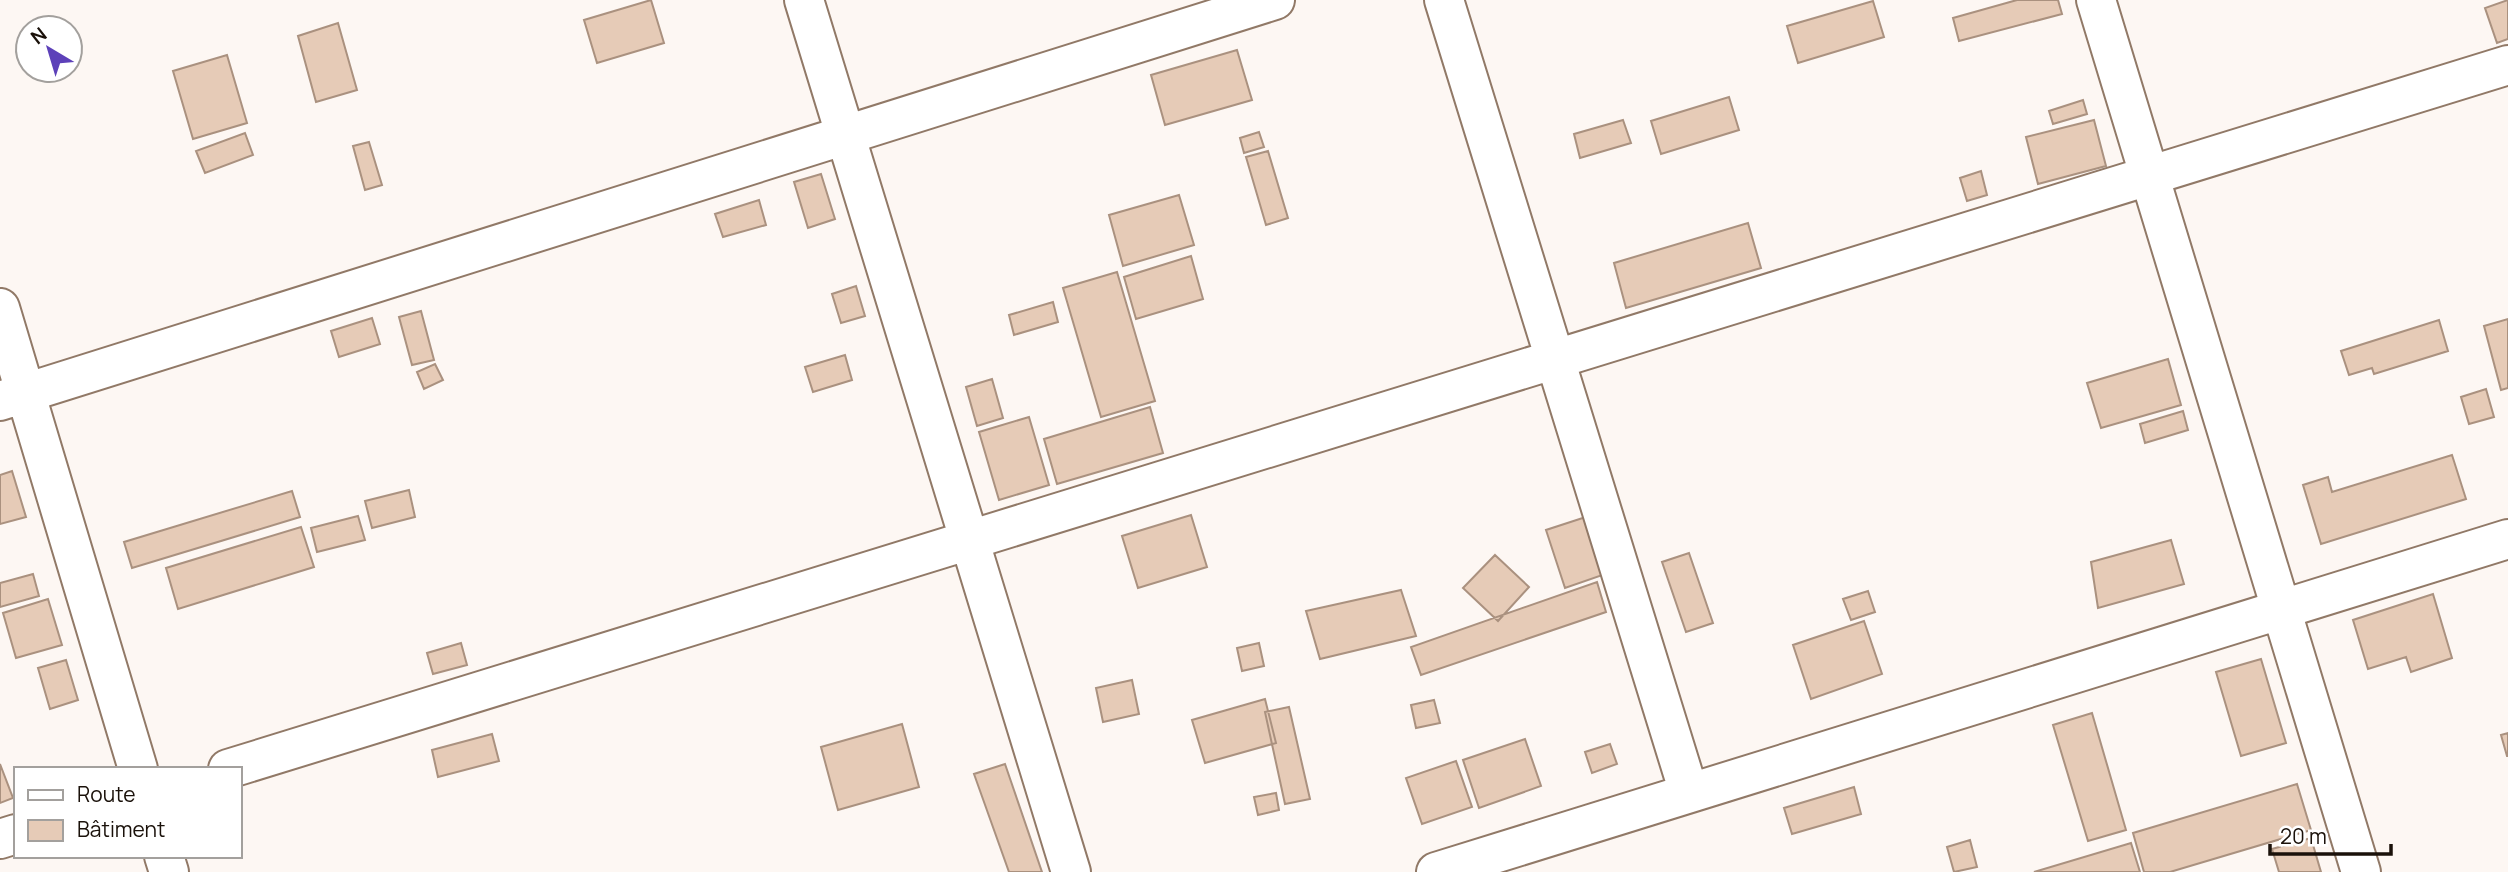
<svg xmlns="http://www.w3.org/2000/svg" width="2508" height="872" viewBox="0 0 2508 872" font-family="Manrope,sans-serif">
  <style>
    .building { fill: #e6cbb7; stroke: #aa917f; stroke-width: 2 }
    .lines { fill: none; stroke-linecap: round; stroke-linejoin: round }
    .minor-casing { stroke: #917967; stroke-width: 42 }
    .minor { stroke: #fff; stroke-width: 38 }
  </style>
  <rect width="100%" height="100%" fill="#fdf7f3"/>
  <path class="building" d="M651 0 664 43 597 63 584 20Z
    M2017 0H2058L2062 14 1959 41 1953 18Z
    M2508 0V39L2497 43 2485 8Z
    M1873 1 1884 37 1798 63 1787 26Z
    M338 23 357 90 316 102 298 36Z
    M1237 50 1252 100 1165 125 1151 75Z
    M227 55 247 123 193 139 173 71Z
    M1729 97 1739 130 1661 154 1651 121Z
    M2083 100 2087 114 2053 124 2049 111Z
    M1623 120 1631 143 1580 158 1574 134Z
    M2094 120 2106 166 2038 184 2026 137Z
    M1259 132 1264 147 1244 153 1240 138Z
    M245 133 253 155 205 173 196 151Z
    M369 142 382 185 365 190 353 146Z
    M1268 151 1288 218 1266 225 1246 157Z
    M1981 171 1987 195 1967 201 1960 178Z
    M821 174 835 219 808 228 794 182Z
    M1179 195 1194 245 1123 266 1109 215Z
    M759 200 766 225 723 237 715 214Z
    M1748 223 1761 268 1626 308 1614 263Z
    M1191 256 1203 299 1136 319 1124 277Z
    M1117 272 1155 401 1101 417 1063 288Z
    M856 286 865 316 841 323 832 294Z
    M1053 302 1058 322 1014 335 1009 315Z
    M421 311 434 360 412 365 399 317Z
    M372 318 380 344 339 357 331 331Z
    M2508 319V388L2501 390 2484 326Z
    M2439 320 2448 351 2374 374 2372 368 2349 375 2341 351Z
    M845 355 852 380 813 392 805 367Z
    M2168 359 2181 405 2101 428 2087 383Z
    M435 364 443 380 424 389 417 372Z
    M992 379 1003 418 977 426 966 387Z
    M2486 389 2494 417 2469 424 2461 397Z
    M1150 407 1163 453 1057 484 1044 439Z
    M2183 411 2188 430 2145 443 2140 424Z
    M1029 417 1049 485 999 500 979 432Z
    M2452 455 2466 499 2321 544 2303 485 2328 477 2332 492Z
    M12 471 26 517 0 524V475Z
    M409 490 415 517 372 528 365 501Z
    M292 491 300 517 132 568 124 542Z
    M1601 512 1620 569 1565 588 1546 530Z
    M1191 515 1207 567 1138 588 1122 536Z
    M358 516 365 540 317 552 311 528Z
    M301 527 314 567 178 609 166 568Z
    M2171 540 2184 584 2098 608 2091 562Z
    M1689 553 1713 623 1686 632 1662 562Z
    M1495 555 1529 587 1498 621 1463 588Z
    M33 574 39 596 0 607V583Z
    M1597 582 1606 612 1421 675 1411 647Z
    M1401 590 1416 636 1320 659 1306 611Z
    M1868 591 1875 612 1851 620 1843 599Z
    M2433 594 2452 658 2411 672 2406 657 2368 669 2353 620Z
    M48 599 62 645 16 658 3 613Z
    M1864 621 1882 674 1811 699 1793 645Z
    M461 643 467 665 433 674 427 653Z
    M1259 643 1264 666 1242 671 1237 648Z
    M2261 659 2286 743 2241 756 2216 672Z
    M66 660 78 700 50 709 38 668Z
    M1132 680 1139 714 1103 722 1096 688Z
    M1265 699 1276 743 1205 763 1192 720Z
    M1434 700 1440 723 1416 728 1411 705Z
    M1289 707 1310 799 1285 804 1265 712Z
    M2092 713 2126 830 2088 841 2053 725Z
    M902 724 919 787 838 810 821 747Z
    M2508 733V756H2507L2501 735Z
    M492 734 499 761 438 777 432 750Z
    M1525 739 1541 786 1479 808 1463 760Z
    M1610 744 1617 764 1592 773 1585 752Z
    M1456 761 1472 807 1422 824 1406 778Z
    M0 764 13 798 0 803Z
    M1005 764 1042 872H1009L974 774Z
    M2297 784 2311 830 2170 872H2144L2133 833Z
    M1854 787 1861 814 1792 834 1784 808Z
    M1276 793 1279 810 1258 815 1254 797Z
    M2311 838 2321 872H2279L2272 849Z
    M1970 840 1977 867 1954 872 1947 847Z
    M2131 843 2140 872H2034Z"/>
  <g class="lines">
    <defs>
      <path id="minor" d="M804 0 1071 872
        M1444 0 1689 793
        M2096 0 2361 872
        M0 308 138 769
        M0 401 1275 0
        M228 769 2508 65
        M0 839 16 834
        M164 856 169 872
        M1436 872 2508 539"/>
    </defs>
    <use href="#minor" class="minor-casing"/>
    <use href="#minor" class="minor"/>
  </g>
  <rect x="14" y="767" width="228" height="91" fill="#ffffff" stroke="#a3a09d" stroke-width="2"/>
  <rect x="28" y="790" width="35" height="10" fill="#ffffff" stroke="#a3a09d" stroke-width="2"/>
  <text x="77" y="802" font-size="21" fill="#1a110a">Route</text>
  <rect x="28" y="820" width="35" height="21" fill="#e6cbb7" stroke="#a3a09d" stroke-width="2"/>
  <text x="77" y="837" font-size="21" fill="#1a110a">Bâtiment</text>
  <g transform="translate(49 49) rotate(322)"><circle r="33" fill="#ffffff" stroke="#a3a09d" stroke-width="2"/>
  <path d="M0-5L12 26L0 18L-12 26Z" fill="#5d41b9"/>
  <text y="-10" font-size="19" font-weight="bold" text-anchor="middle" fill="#1a110a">N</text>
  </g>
  <path d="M2270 844v10h121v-10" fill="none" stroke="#1a110a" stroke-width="3.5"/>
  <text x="2280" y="844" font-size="21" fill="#1a110a" stroke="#ffffff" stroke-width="5" paint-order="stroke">20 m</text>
</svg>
